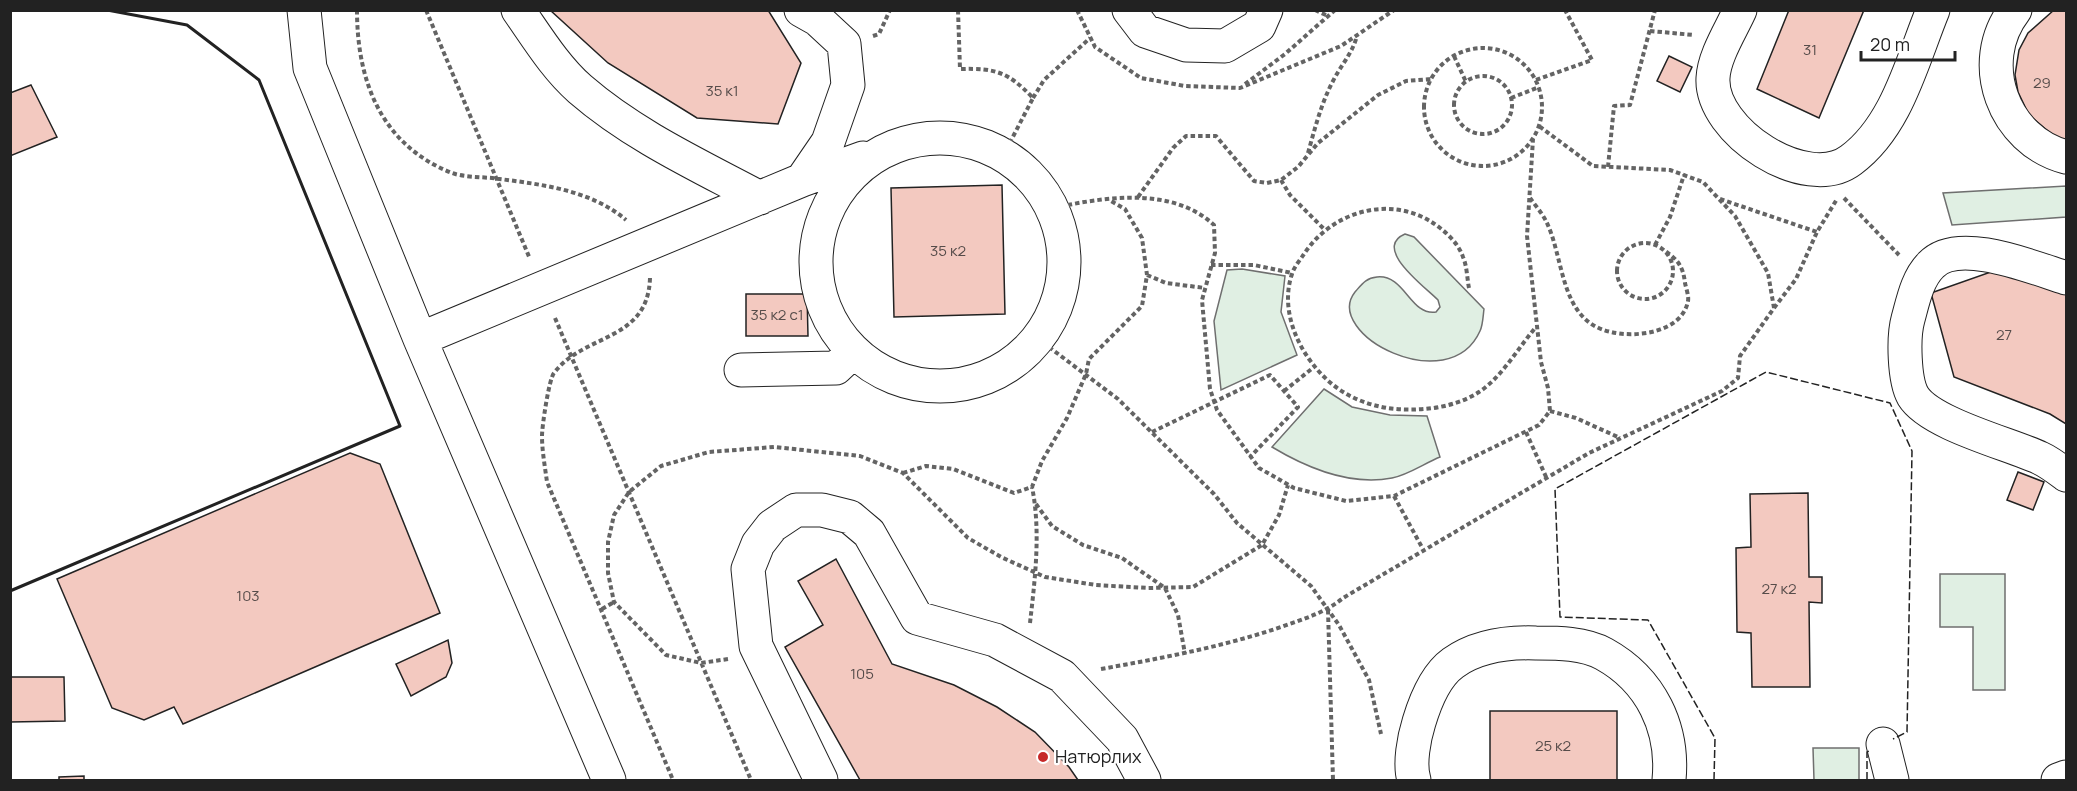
<svg xmlns="http://www.w3.org/2000/svg" width="2077" height="791" viewBox="0 0 2077 791" font-family="Manrope,sans-serif">
  <style>
    .green { fill: #e0efe3; stroke: #6f6f6f; stroke-width: 1.5 }
    .building { fill: #f3c9c0; stroke: #222; stroke-width: 1.5 }
    .lines { fill: none; stroke-linecap: round; stroke-linejoin: round }
    .minor-casing { stroke: #222; stroke-width: 35 }
    .path { stroke: #646464; stroke-width: 4; stroke-dasharray: 4.5 3; stroke-linecap: butt }
    .minor { stroke: #fff; stroke-width: 33 }
    .fence { stroke: #222; stroke-width: 1.5; stroke-dasharray: 8 3; stroke-linecap: butt }
    .wall { stroke: #222; stroke-width: 3 }
    .poi-dot { fill: #c62828; stroke: #fff; stroke-width: 2 }
    .labels { text-anchor: middle; stroke-width: 4.5; stroke-linejoin: round; paint-order: stroke }
    .number-label { font-size: 15px; fill: #564c4a }
    .poi-label { font-size: 18px; fill: #222; stroke: #fff; text-anchor: start }
  </style>
  <rect width="100%" height="100%" fill="#fff"/>
  <path class="green" d="M2066 186V217L1952 225 1943 193Z
    M1405 234 1414 237 1484 309C1483 316 1483 325 1480 331 1449 400 1322 334 1355 292 1362 284 1366 278 1377 277 1405 274 1410 316 1436 312L1440 307 1438 300C1424 286 1372 248 1405 234Z
    M1242 269 1285 276 1281 312 1297 355 1221 390 1214 321 1227 270Z
    M1324 389 1352 407 1390 415 1427 416 1440 457C1425 463 1408 475 1392 478 1351 486 1307 468 1272 447Z
    M1940 574H2005V690H1973V627H1940Z
    M1813 748H1859V780H1814Z"/>
  <path class="building" d="M550 10H768L801 63 778 124 697 118 608 63Z
    M1789 10H1864L1819 118 1757 89Z
    M2054 10H2066V140L2056 138 2029 115 2018 92 2015 75 2019 50 2028 33Z
    M1669 56 1692 67 1680 92 1657 81Z
    M31 85 57 137 10 156V93Z
    M1002 185 1005 314 894 317 891 188Z
    M2002 268 2066 291V424L2050 414 1954 377 1931 293Z
    M746 294H807L808 336H746Z
    M350 453 380 464 440 613 183 724 174 707 144 720 112 708 57 579Z
    M2018 472 2044 482 2033 510 2007 500Z
    M1808 493 1809 577H1822V603L1809 602 1810 687H1752L1751 633 1737 632 1736 548 1751 547 1750 494Z
    M836 559 892 664 954 685 997 707 1035 732 1069 767 1078 780H860L785 647 823 625 798 581Z
    M448 640 452 663 446 677 411 696 396 664Z
    M10 677H64L65 721 10 722Z
    M1490 711H1617V780H1490Z
    M84 776V780H59V777Z"/>
  <g class="lines">
    <defs>
      <path id="minor" d="M304 10 310 68 420 339 609 780
        M518 10C537 37 555 67 580 89 633 135 698 165 760 198
        M801 10 817 19 844 44 848 85 828 142 802 180
        M1129 10 1145 31 1186 45 1225 46 1259 26 1266 10
        M1740 10C1731 30 1714 56 1713 78 1710 131 1806 194 1851 160 1897 126 1912 61 1933 10
        M2015 10C1974 63 2004 141 2066 157
        M816 262a124 124 0 1 1 248 0a124 124 0 1 1-248 0Z
        M2066 278C2034 268 1958 236 1931 265 1917 279 1913 301 1908 319 1903 337 1904 380 1913 396 1930 424 2010 444 2040 458 2049 462 2058 469 2066 475
        M420 339 802 180 863 158
        M741 370 836 368 853 352
        M1883 744 1892 780
        M821 780 756 646 748 569 758 544 772 526 796 510H822L850 517 869 533 917 618 995 640 1062 676 1122 739 1144 780
        M1414 780C1409 764 1414 738 1419 722 1425 702 1435 676 1453 663 1477 646 1508 642 1536 643 1558 643 1584 643 1604 654 1651 680 1674 728 1669 780
        M2058 780 2066 777"/>
    </defs>
    <use href="#minor" class="minor-casing"/>
    <path class="path" d="M357 10C357 81 381 145 452 173 463 177 480 177 492 178 538 184 590 189 626 220
      M426 10 530 259
      M958 10 960 69C996 68 1008 72 1033 98L1004 154
      M1077 10 1095 47 1141 78 1185 86 1240 88 1341 46 1394 10
      M1315 10 1328 16
      M1650 31 1694 35
      M873 36 879 34 890 10
      M1424 107a59 59 0 1 1 118 0a59 59 0 1 1-118 0Z
      M1454 56 1466 82
      M1454 105a29 29 0 1 1 58 0a29 29 0 1 1-58 0Z
      M1536 80 1592 60 1565 10
      M1245 84 1285 54 1335 10
      M1033 98 1044 80 1090 38
      M1511 98 1539 87
      M1308 153C1315 128 1321 104 1333 81 1341 65 1352 54 1357 36
      M1608 167 1614 106 1630 105 1655 10
      M1281 180 1290 195 1325 230
      M1138 197 1173 148 1186 136H1216L1254 181 1267 183 1281 180 1298 167 1318 143 1378 95 1406 81 1431 79
      M1530 198C1535 205 1542 213 1546 221 1565 259 1559 321 1611 332 1635 338 1682 333 1688 301 1689 296 1686 288 1685 283 1683 266 1678 260 1664 250
      M1844 198 1899 255
      M1720 199 1817 232
      M1053 208C1105 197 1172 186 1214 225L1215 253 1202 300 1210 389 1217 410 1259 468 1294 488 1346 501 1394 496 1539 425 1550 411 1548 388 1541 362 1527 236 1533 139
      M1617 271a28 28 0 1 1 56 0a28 28 0 1 1-56 0Z
      M1655 245 1670 217 1684 175
      M1211 265H1254L1292 273
      M1147 275 1166 283 1205 288
      M650 278C648 342 584 333 554 373 549 379 542 426 542 436 542 451 545 467 547 482L673 780
      M1469 288C1467 278 1467 266 1463 257 1458 242 1443 229 1430 221 1386 195 1331 213 1304 254 1300 260 1294 267 1292 274 1282 303 1292 335 1309 359 1329 387 1353 402 1387 408 1416 412 1453 409 1479 392 1502 377 1518 348 1536 327
      M1774 308 1796 279 1817 232 1837 199
      M555 318 751 780
      M1037 338 1118 399 1214 494 1237 523 1311 586 1339 625 1369 680 1381 734
      M1284 391 1314 367
      M1550 411 1576 418 1620 438
      M1152 432 1270 375 1298 407 1250 457
      M1526 432 1547 479
      M903 473 926 466 953 469 1014 493 1032 487 1042 461 1067 418 1086 374 1089 359 1142 306 1147 275 1142 238 1125 209 1111 201
      M1394 496 1424 551
      M1036 504 1052 526 1083 545 1122 558 1165 588 1178 615 1185 654
      M602 609 614 602
      M1328 610 1333 780
      M1030 623C1035 579 1041 531 1032 487
      M728 659 701 663 666 655 614 602 608 573V542L614 515 629 492 661 466 709 452 774 447 860 456 903 473 968 538 1001 557 1045 577 1096 585 1148 588 1193 587 1262 545 1279 515 1288 485
      M1101 669C1162 658 1222 647 1281 627 1303 619 1325 613 1343 598L1589 453 1722 391 1738 378 1740 356 1774 308 1768 273 1735 216 1703 182 1670 170 1593 166 1539 126"/>
    <use href="#minor" class="minor"/>
    <path class="fence" d="M1714 780 1715 738 1648 620 1560 617 1555 489 1766 372 1890 403 1912 451 1907 732 1893 739
      M1867 780V752L1871 750"/>
    <path class="wall" d="M10 591 400 426 259 80 187 25 107 10"/>
  </g>
  <circle class="poi-dot" cx="1043" cy="757" r="6"/>
  <g class="labels">
    <g class="number-label">
      <text x="1810" y="55">31</text>
      <text x="2042" y="88">29</text>
      <text x="722" y="96">35 к1</text>
      <text x="948" y="256">35 к2</text>
      <text x="777" y="320">35 к2 с1</text>
      <text x="2004" y="340">27</text>
      <text x="1779" y="594">27 к2</text>
      <text x="248" y="601">103</text>
      <text x="862" y="679">105</text>
      <text x="1553" y="751">25 к2</text>
    </g>
    <g class="poi-label">
      <text x="1055" y="763">Натюрлих</text>
    </g>
  </g>
  <rect width="2077" height="791" fill="none" stroke="#222222" stroke-width="24"/>
  <path d="M1861 51v9h94v-9" fill="none" stroke="#222222" stroke-width="3"/>
  <text x="1870" y="51" font-size="18" fill="#222222" stroke="#ffffff" stroke-width="4.5" paint-order="stroke">20 m</text>
</svg>
